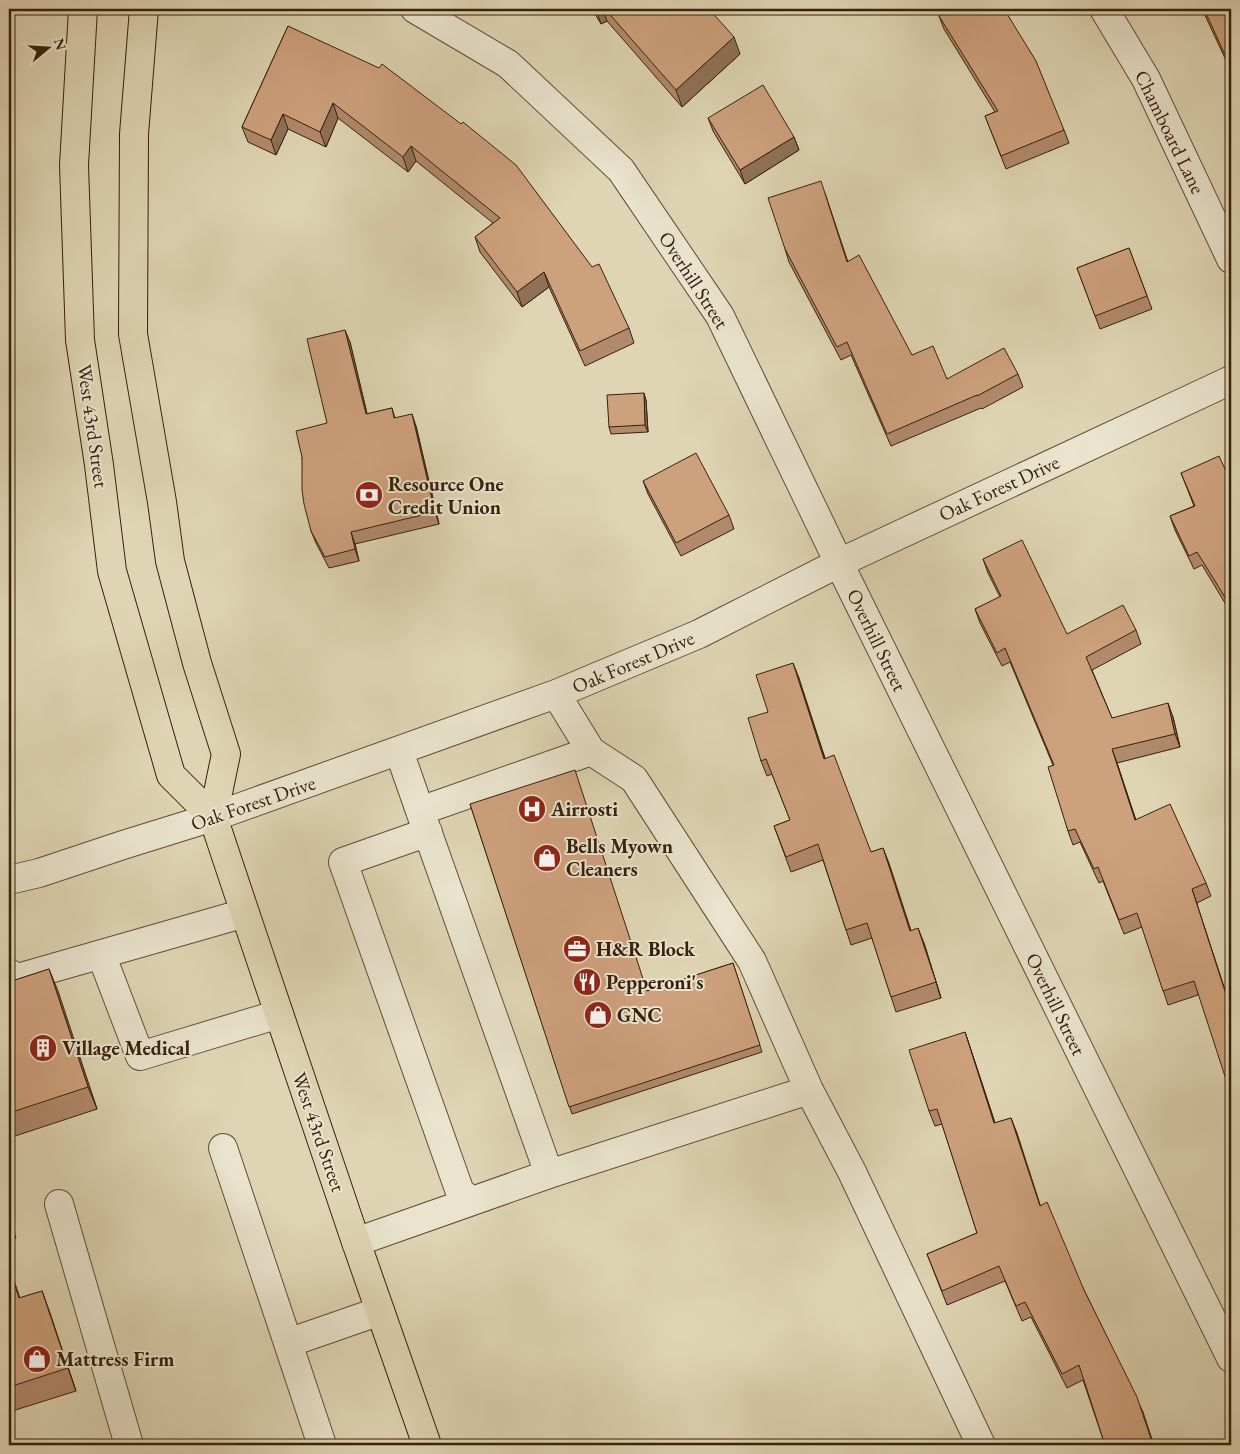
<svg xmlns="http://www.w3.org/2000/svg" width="1240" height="1454" viewBox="0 0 1240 1454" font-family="'EB Garamond',serif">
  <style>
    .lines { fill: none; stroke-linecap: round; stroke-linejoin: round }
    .minor-casing { stroke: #614d37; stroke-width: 30 }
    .major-casing { stroke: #37200d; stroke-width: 30 }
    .minor { stroke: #eae4ce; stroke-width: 28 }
    .major { stroke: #dfd5b4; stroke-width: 28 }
    .wall { fill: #b18a6c; stroke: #37200d }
    .shaded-wall { fill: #907158; stroke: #37200d }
    .building { fill: #cea17d; stroke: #37200d }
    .labels { text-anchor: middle; stroke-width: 4; stroke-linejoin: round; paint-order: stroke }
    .street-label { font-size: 20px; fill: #37200d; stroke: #eae4ce }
    .poi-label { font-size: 20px; font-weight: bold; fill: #37200d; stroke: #eae4ce; text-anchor: start }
  </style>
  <rect width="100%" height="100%" fill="#dfd5b4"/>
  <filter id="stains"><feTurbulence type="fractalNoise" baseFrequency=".004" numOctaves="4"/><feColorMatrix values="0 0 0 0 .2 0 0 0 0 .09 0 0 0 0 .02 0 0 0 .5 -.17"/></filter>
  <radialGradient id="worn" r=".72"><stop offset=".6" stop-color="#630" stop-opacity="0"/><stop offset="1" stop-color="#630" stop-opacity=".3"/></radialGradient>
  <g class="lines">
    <defs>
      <path id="minor" d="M415 9 508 64 621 170 720 316 839 563 1231 1358
        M1104 9 1146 79 1231 259
        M556 694 591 751 634 779 752 961 809 1090 852 1172 981 1445
        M399 751 420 811
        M428 832 343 862 460 1192 472 1201
        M9 880 39 873 123 845 213 817 556 694 699 634 839 563 1231 380
        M101 954 140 1056 279 1014
        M9 973 11 980 245 913
        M223 1148 322 1445
        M549 1174 420 811 591 751
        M59 1204 129 1445
        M356 1242 549 1174 809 1090
        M288 1343 380 1311"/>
      <path id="major" d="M83 9 74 165 80 340 99 465 112 571 171 775 213 817 245 913 356 1242 427 1445
        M144 9 134 134 133 334 162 502 170 561 197 663 226 754 213 817"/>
    </defs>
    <use href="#minor" class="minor-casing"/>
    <use href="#major" class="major-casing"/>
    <use href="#minor" class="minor"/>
    <use href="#major" class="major"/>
  </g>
  <path class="wall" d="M592 9H709L740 54 682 107 607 21 601 24Z
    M1202 9H1231V71Z
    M939 16 1064 130 1069 143 1006 169 985 116 995 112 944 29Z
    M288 26 629 328 634 343 585 366 549 287 522 307 480 252 475 237 493 223 416 161 408 172 338 118 326 147 288 129 276 155 248 142 242 127Z
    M708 118 794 137 799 150 745 184 713 131Z
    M825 193 848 262 912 355 947 379 1018 374 1023 387 982 409 981 408 891 446 851 355 841 360 789 262 785 249Z
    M1129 248 1152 309 1100 329 1077 268Z
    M350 342 367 414 392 408 395 418 416 426 439 524 355 544 359 561 329 568 316 543 311 531 302 457 327 423Z
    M646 400 648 432 611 434 609 427Z
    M1181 473 1231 482V613L1202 565 1194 569 1175 530 1170 516 1194 506Z
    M643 481 729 515 734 529 681 556 648 494Z
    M983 559 1067 634 1136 630 1141 644 1092 670 1112 718 1173 717 1180 747 1117 763 1136 820 1206 883 1211 896 1197 903 1198 995 1168 1005 1142 927 1124 934 1103 881 1099 883 1080 842 1073 845 1068 831 1053 765 1010 662 1002 666 980 623 975 609 1000 597 988 573Z
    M793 663 825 758 871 852 883 848 911 931 924 943 941 998 896 1012 872 938 851 945 823 860 791 872 774 826 790 820 772 774 767 776 761 761 768 712Z
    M470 804 647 991 733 963 762 1052 572 1114Z
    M49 969 97 1109 9 1138V982Z
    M965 1032 995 1123 1011 1118 1040 1205 1084 1290 1143 1412 1154 1445H1105L1083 1380 1067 1388 1031 1317 1022 1321 1005 1281 947 1305 927 1254 977 1233 942 1124 935 1126 929 1111Z
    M9 1218 16 1238 9 1241Z
    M9 1266 20 1298 42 1291 76 1391 9 1412Z"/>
  <path class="shaded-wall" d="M596 9H602L607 21 601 24Z
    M734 37 740 54 682 107 676 90Z
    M333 103 338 118 326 147 320 132Z
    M283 114 288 129 276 155 271 140Z
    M794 137 799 150 745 184 740 170Z
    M411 146 416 161 408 172 403 157Z
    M544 272 549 287 522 307 517 292Z
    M345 330 350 342 370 426 366 414Z
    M644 393 646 400 648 432 645 425Z
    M412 414 416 426 439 524 435 512Z
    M351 532 355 544 359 561 355 549Z
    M793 663 799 678 830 774 824 759Z
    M1168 703 1173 717 1180 747 1175 734Z
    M1112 749 1117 763 1140 834 1135 820Z
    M883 848 889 863 916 946 910 931Z
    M1192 889 1231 1008V1010Z
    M918 928 924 943 941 998 936 982Z
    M49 969 58 991 97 1109 88 1087Z
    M965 1032 970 1047 1000 1138 994 1123Z
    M1011 1118 1017 1133 1045 1220 1040 1206Z
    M42 1291 50 1313 76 1391 68 1368Z"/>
  <path class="building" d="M605 9H709L734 37 676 90Z
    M951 9H1004L1036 61 1064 130 1001 156 985 116 998 111 939 16Z
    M1204 9H1231V68Z
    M288 26 379 68 382 64 461 124 463 122 516 165 592 267 599 264 629 328 580 351 544 272 517 292 475 237 500 218 411 146 403 157 333 103 320 132 283 114 271 140 242 127Z
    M763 85 794 137 740 170 708 118Z
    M821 181 847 262 859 255 912 355 933 346 947 379 1004 348 1018 374 977 396V395L887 434 847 342 837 347 785 249 768 198Z
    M1129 248 1147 296 1095 316 1077 268Z
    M345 330 366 414 392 408 394 418 412 414 435 512 351 532 355 549 325 557 311 531 304 504 302 490V457L296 431 327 423 307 339Z
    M644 393 645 425 609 427 607 395Z
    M696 453 729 515 676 543 643 481Z
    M1219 456 1231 482V607L1197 552 1189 556 1170 516 1195 506 1181 473Z
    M1022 540 1067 634 1123 605 1136 630 1086 657 1112 718 1168 703 1175 734 1112 749 1135 820 1170 804 1206 883 1192 889 1231 1010V1095L1194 981 1163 991 1137 913 1119 920 1098 867 1094 869 1075 829 1068 831 1048 767 1054 765 1005 648 997 653 975 609 1001 596 983 559Z
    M793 663 824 759 834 755 871 852 883 848 910 931 918 928 936 982 891 997 867 923 846 930 818 844 786 857 774 826 790 820 766 759 761 761 748 718 768 712 756 675Z
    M575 770 647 991 733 963 760 1045 569 1107 470 804Z
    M49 969 88 1087 9 1113V982Z
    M965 1032 994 1123 1011 1118 1040 1206 1047 1202 1084 1290 1137 1397 1153 1445H1105L1079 1365 1062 1374 1025 1302 1016 1306 999 1266 942 1291 927 1254 977 1233 937 1109 929 1111 909 1050Z
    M9 1268 19 1298 42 1291 68 1368 9 1387Z"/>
  <defs>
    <symbol id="bank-disc" viewBox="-11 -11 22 22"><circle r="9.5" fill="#8f2418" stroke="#eae4ce"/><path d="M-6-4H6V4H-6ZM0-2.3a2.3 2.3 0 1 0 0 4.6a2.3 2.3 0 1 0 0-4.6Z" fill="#fff"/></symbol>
    <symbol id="hospital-disc" viewBox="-11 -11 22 22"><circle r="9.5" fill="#8f2418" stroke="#eae4ce"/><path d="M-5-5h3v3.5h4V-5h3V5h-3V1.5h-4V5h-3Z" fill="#fff"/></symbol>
    <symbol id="shop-disc" viewBox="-11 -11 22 22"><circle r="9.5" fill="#8f2418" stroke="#eae4ce"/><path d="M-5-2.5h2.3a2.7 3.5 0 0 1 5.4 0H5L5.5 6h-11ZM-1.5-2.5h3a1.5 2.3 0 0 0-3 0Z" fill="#fff"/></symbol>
    <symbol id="office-disc" viewBox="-11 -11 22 22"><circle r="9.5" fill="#8f2418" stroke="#eae4ce"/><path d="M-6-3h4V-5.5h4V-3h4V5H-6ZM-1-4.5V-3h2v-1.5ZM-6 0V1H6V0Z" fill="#fff"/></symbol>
    <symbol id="restaurant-disc" viewBox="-11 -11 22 22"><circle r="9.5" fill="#8f2418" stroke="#eae4ce"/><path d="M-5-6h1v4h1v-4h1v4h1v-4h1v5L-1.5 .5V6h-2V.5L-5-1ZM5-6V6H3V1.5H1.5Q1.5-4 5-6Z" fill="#fff"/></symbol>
    <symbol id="building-disc" viewBox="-11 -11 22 22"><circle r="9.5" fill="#8f2418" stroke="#eae4ce"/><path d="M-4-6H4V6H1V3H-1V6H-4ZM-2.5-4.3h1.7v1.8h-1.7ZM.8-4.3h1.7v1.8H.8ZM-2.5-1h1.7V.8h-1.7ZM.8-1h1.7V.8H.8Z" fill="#fff"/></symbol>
  </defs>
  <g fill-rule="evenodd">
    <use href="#bank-disc" x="353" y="479" width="32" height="32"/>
    <use href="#hospital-disc" x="516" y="793" width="32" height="32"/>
    <use href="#shop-disc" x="531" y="842" width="32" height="32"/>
    <use href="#office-disc" x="561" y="933" width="32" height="32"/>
    <use href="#restaurant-disc" x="571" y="966" width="32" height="32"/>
    <use href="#shop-disc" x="582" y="999" width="32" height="32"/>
    <use href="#building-disc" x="27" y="1032" width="32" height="32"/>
    <use href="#shop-disc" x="21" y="1343" width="32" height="32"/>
  </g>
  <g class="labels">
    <g class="street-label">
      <text transform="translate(1170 132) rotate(64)" y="7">Chamboard Lane</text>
      <text transform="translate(694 280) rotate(57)" y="7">Overhill Street</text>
      <text transform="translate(93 426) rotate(82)" y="7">West 43rd Street</text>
      <text transform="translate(999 488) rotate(-25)" y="7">Oak Forest Drive</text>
      <text transform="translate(877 640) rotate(64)" y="7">Overhill Street</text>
      <text transform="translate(633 662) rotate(-23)" y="7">Oak Forest Drive</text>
      <text transform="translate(253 803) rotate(-19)" y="7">Oak Forest Drive</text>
      <text transform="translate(1056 1004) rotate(64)" y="7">Overhill Street</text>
      <text transform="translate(319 1132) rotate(71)" y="7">West 43rd Street</text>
    </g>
    <g class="poi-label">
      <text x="388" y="491">Resource One<tspan x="388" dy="23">Credit Union</tspan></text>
      <text x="551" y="816">Airrosti</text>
      <text x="566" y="853">Bells Myown<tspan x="566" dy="23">Cleaners</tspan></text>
      <text x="596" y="956">H&amp;R Block</text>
      <text x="606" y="989">Pepperoni's</text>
      <text x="617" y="1022">GNC</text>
      <text x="62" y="1055">Village Medical</text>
      <text x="56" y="1366">Mattress Firm</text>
    </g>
  </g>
  <rect width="1240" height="1454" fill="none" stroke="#dfd5b4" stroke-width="30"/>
  <rect x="10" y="10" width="1220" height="1434" fill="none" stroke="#37200d" stroke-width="2.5"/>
  <rect x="15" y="15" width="1210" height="1424" fill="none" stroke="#37200d"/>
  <g transform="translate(48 48) rotate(72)" stroke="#eae4ce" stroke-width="4" paint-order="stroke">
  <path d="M0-4L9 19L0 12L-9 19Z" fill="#37200d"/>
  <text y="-8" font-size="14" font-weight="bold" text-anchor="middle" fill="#37200d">N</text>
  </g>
  <rect width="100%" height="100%" filter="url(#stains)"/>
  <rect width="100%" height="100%" fill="url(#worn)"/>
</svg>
